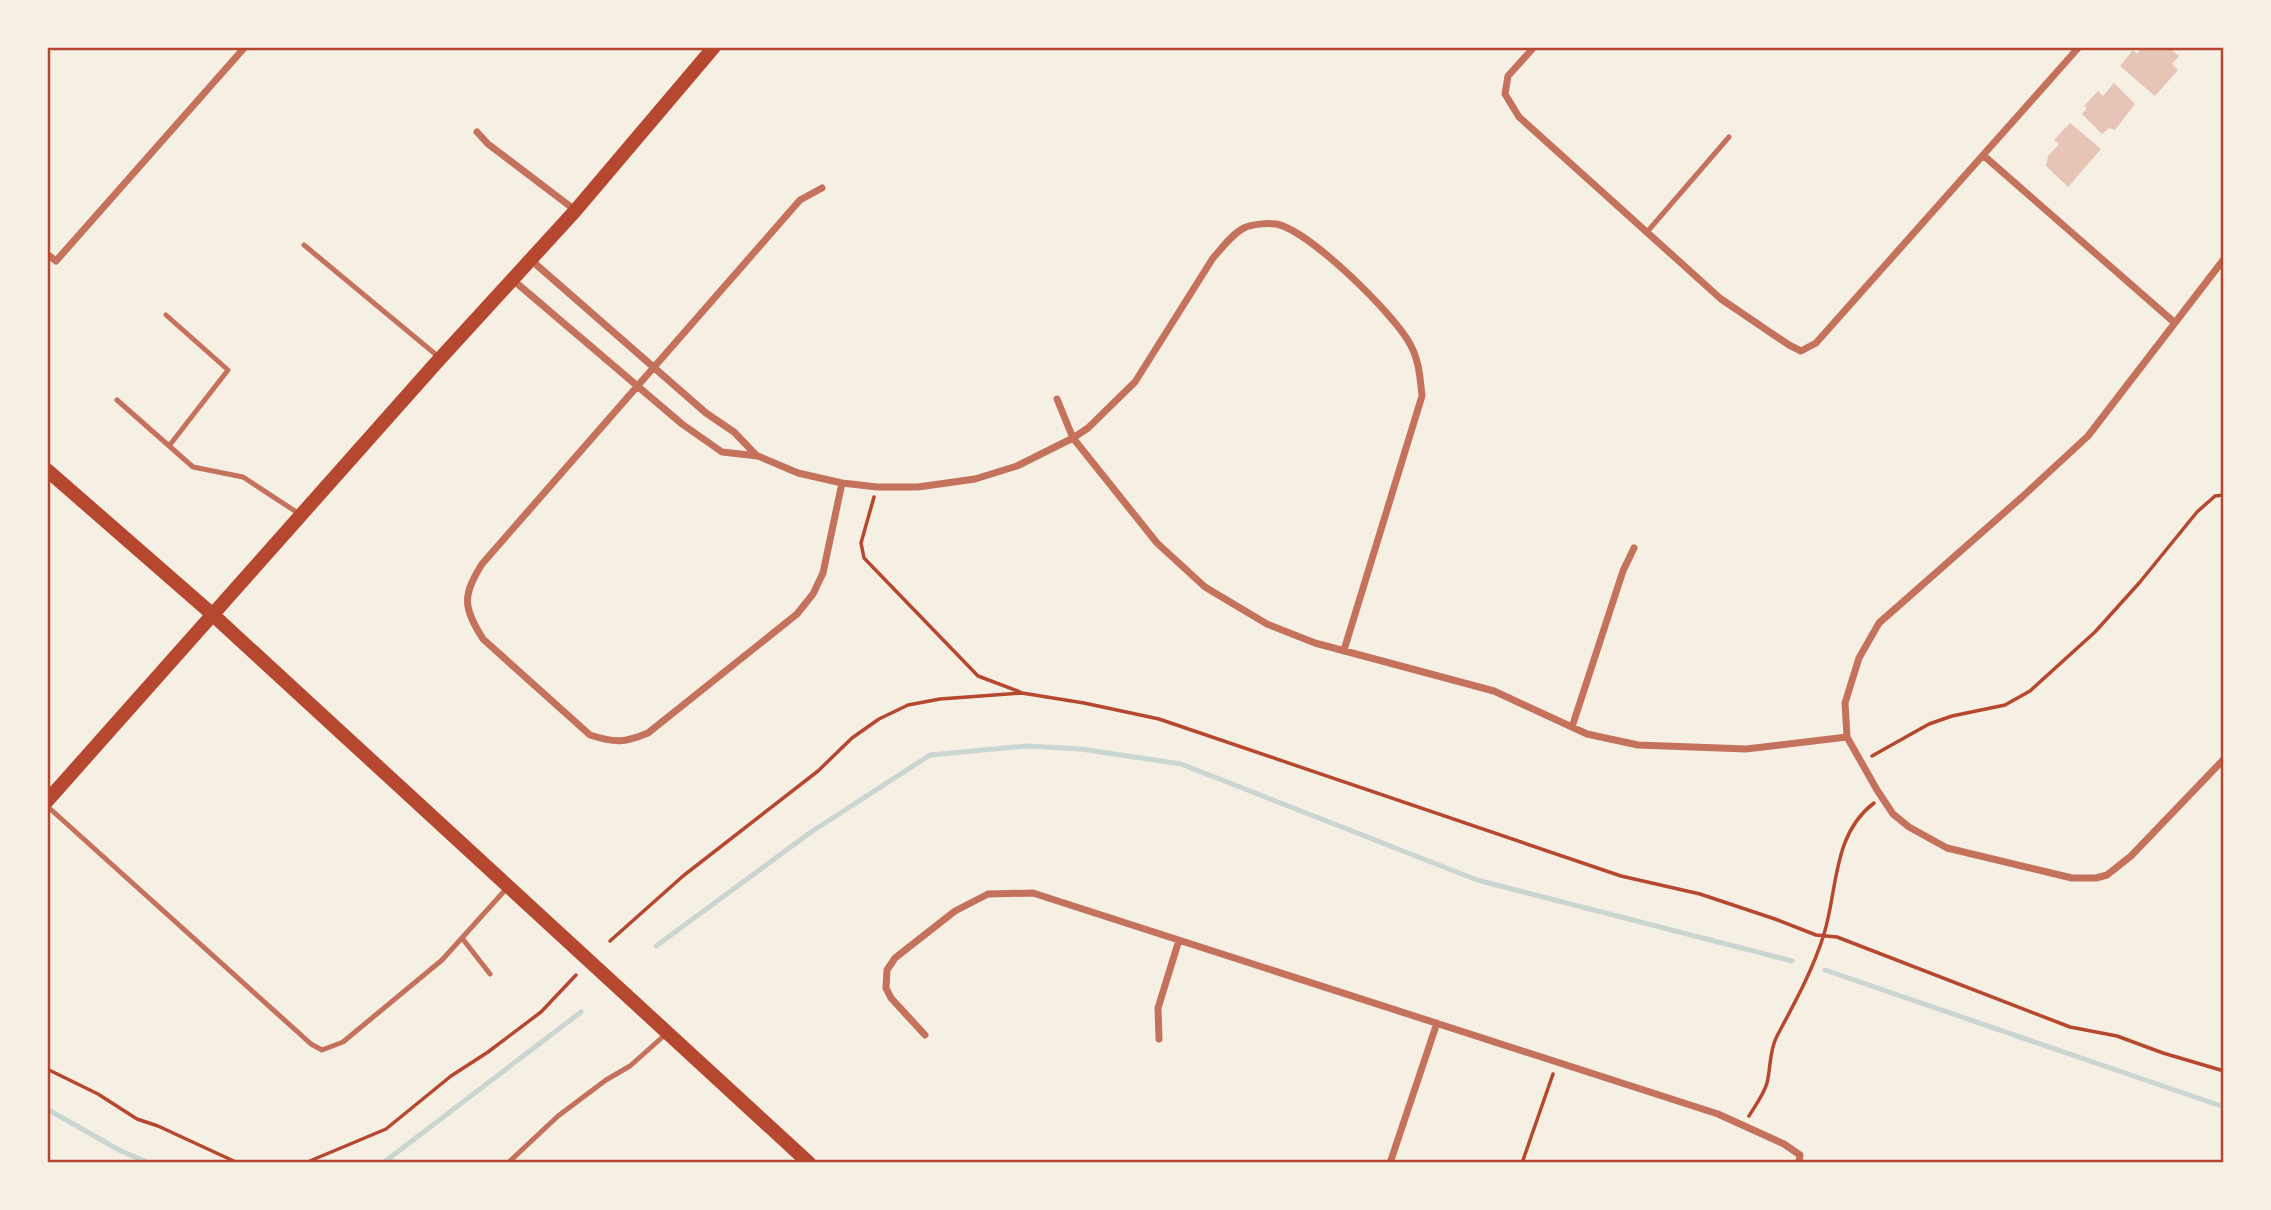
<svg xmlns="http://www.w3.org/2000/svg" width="2271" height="1210" viewBox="0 0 2271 1210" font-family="Inter,sans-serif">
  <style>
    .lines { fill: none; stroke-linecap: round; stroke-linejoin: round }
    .stream { stroke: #c9d6d2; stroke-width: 5 }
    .building { fill: #e6c5b7 }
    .path { stroke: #b5482f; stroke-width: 3.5 }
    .service { stroke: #c5725c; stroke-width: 5 }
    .minor { stroke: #c5725c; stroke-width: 7 }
    .secondary { stroke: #b5482f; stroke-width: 14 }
    .neatline { fill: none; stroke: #b5482f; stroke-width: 2.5 }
  </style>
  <rect width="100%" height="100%" fill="#f6efe4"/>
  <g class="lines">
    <path class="stream" d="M656 946 811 832 930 755 1027 746 1081 749 1181 764 1477 880 1792 961
      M1825 970 2224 1107
      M47 1109 119 1150 149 1163
      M383 1163 581 1012"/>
  </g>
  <path class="building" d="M2143 47H2168L2179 56 2172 64 2178 70 2155 96 2120 66 2133 50 2137 54Z
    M2114 83 2135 104 2115 130 2109 128 2102 134 2082 114 2087 108 2084 106 2098 91 2103 96Z
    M2070 123 2101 149 2068 187 2046 166 2048 156 2059 144 2054 140Z"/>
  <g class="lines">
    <path class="path" d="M874 497 861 543 864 558 978 676 1020 692
      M1872 756 1929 724 1952 716 2005 705 2030 691 2095 632 2140 582 2197 512 2215 496 2224 495
      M610 941 683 876 818 771 852 738 879 719 908 705 940 699 1022 693 1084 703 1159 719 1621 876 1700 894 1775 919 1816 935 1837 937 2070 1027 2117 1036 2163 1053 2224 1071
      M47 1069 98 1094 137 1119 158 1126 238 1163
      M1749 1116C1755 1106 1764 1094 1767 1083 1771 1067 1769 1051 1777 1036 1794 1004 1813 970 1824 934 1838 889 1832 835 1874 803
      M305 1163 386 1129 451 1076 488 1052 541 1012 576 975
      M1522 1163 1553 1074"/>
    <path class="service" d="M1647 232 1729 137
      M304 245 440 358
      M166 315 228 370 169 446
      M117 400 193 467 243 477 301 515
      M47 806 311 1044 322 1050 343 1042 442 960 507 888
      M462 938 490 974
      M508 1163 558 1116 606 1080 630 1066 666 1034"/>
    <path class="minor" d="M1534 47 1508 76 1505 94 1519 117 1721 299 1789 345 1801 351 1816 343 2079 47
      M477 132 488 144 575 210
      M1983 155 2175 323
      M822 188 800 200 482 564C462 596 463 607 483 639L590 735C615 743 624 743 648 733L797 614 813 594 823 573 842 483
      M47 254 56 261 245 47
      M2224 259 2088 436 2022 497 1879 623 1859 658 1845 703 1847 737 1877 790 1893 814 1909 827 1947 848 2072 878H2096L2107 875 2131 856 2224 759
      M531 260 706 413 734 432 757 456
      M513 280 682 424 722 452 758 456 798 473 842 483 877 487H918L975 479 1017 466 1073 438 1088 428 1135 382 1213 258C1222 248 1232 234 1244 228 1252 224 1267 223 1276 224 1309 230 1394 314 1410 344 1419 360 1420 377 1422 396L1344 650
      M1057 399 1073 438 1157 543 1205 587 1267 624 1315 643 1494 691 1587 734 1638 745 1746 749 1847 737
      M1572 727 1623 571 1634 548
      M925 1035 891 998 886 988 887 970 895 958 955 911 988 894 1033 893 1718 1114 1784 1144 1800 1155 1799 1163
      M1159 1039 1158 1008 1179 940
      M1390 1163 1437 1023"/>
    <path class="secondary" d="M47 470 212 614 809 1163
      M47 801 436 363 575 211 714 47"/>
  </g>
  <rect width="2271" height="1210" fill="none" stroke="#f6efe4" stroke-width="98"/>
  <rect x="49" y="49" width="2173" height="1112" class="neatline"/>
</svg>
